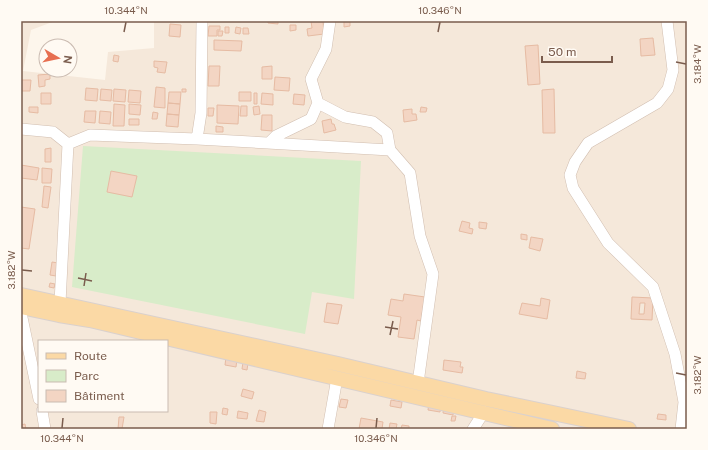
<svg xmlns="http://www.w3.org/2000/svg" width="708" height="450" viewBox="0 0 708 450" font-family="'Public Sans',sans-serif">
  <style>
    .residential { fill: #f5e8da; fill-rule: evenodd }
    .green { fill: #d8ecc9 }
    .building { fill: #f3d5c3; stroke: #e6bba3; fill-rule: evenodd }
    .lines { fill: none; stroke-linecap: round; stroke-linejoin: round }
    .minor-casing { stroke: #d1beb0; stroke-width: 12 }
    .major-casing { stroke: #dad1cd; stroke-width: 16 }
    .minor { stroke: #fff; stroke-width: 11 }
    .major { stroke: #fbd9a5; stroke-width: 14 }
    .ticks { fill: none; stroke: #7a5c4d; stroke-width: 1.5 }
    .neatline { fill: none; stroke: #7a5c4d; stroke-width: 1.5 }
    .ticks-label { font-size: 10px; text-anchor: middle; fill: #7a5c4d }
  </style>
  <rect width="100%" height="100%" fill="#fdf6ec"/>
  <path class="residential" d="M21 21H55L31 30 23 71 105 80 108 52 154 48V21H687V429H21ZM39 341H167V411H39Z"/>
  <path class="green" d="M83 146 361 161 354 299 312 292 305 334 72 287Z"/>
  <path class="building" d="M268 21H278V24L268 23Z
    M311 21H323L324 34 308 36 307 29 312 28Z
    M344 21H350V26L344 27Z
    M170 24 181 25 180 37 169 36Z
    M290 25H296V30L290 31Z
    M209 26H220V30H217V36H208Z
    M225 27H229V33H225Z
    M236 27 241 28 240 34 235 33Z
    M243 28H248L249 34H243Z
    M218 31H223L222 36H218Z
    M653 38 655 55 641 56 640 39Z
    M214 40 242 41 241 51 214 50Z
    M538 45 540 84 528 85 525 46Z
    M114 55 119 56 118 62 113 61Z
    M154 61 167 62 165 73 157 72 158 68 154 67Z
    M209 66H220L219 86H208Z
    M272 66V79H262V67Z
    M50 74V79L45 80V86L39 87 38 75Z
    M275 77 290 78 289 91 274 90Z
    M21 80H31L30 91H21Z
    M156 87 165 88V108L154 107Z
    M86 88 98 89 97 101 85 100Z
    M101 89 112 90 111 101 100 100Z
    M114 89 126 90 125 102 113 101Z
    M182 89H186V92H182Z
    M554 89 555 133H543L542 90Z
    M129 90 141 91 140 103 128 102Z
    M169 92H181L180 104 168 103Z
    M239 92H251V101H239Z
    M41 93H51V104H41Z
    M254 93H257V104H254Z
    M262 93 273 94V105L261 104Z
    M294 94 305 95 304 105 293 104Z
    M168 103 180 104 179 115 167 114Z
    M114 104 125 105 124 126H113Z
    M129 104 141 105 140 115 129 114Z
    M217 105 239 106 238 124 217 123Z
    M241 106H247V116H240Z
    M259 106 260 114 254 115 253 107Z
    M29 107H38V113L29 112Z
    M421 107 427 108 426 112H420Z
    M208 108H214L213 116H208Z
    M412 109V114H416L417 120 404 122 403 110Z
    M85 111H96L95 123 84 122Z
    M100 111 111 112 110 124 99 123Z
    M153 112 158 113 157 119H152Z
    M167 114 179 115 178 127 166 126Z
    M262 115H272V131L261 130Z
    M129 119H139V125H129Z
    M331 119 332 124H334L336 130 324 133 322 121Z
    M216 126 223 127V132H216Z
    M51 148V162H45V149Z
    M21 165 39 168 37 180 21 178Z
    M42 168 52 169 51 183H42Z
    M111 171 137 176 132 197 107 192Z
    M44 186 51 187 48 208 42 207Z
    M21 207 35 209 29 249 21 248Z
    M462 221 470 223 469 228 473 229 472 234 459 231Z
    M479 222 487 223 486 229 479 228Z
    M521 234 527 235V240L521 239Z
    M531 237 543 239 540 251 529 248Z
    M52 262 58 263 56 276 50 275Z
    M50 283 55 284 54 288 49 287Z
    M404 294 425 297 421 321 417 320 414 339 398 337 401 317 388 315 391 299 403 301Z
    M632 297 653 298 652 320 631 319ZM640 303H645L644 314H639Z
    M541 298 550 300 547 319 519 314 522 303 540 306Z
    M327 303 342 305 338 324 324 322Z
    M226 357 237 359 236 367 225 365Z
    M444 360 461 362 460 367H463L462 373 443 370Z
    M243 362 248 363 247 370 242 369Z
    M577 371 586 373 585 379 576 378Z
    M243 389 254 392 252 399 241 396Z
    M341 399 348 400 346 408 339 407Z
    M391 400 402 402 401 408 390 406Z
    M429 403 441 405 440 412 428 410Z
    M444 406 454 408 453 415 443 413Z
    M223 408 228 409 227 415 222 414Z
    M259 410 266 412 264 422 256 421Z
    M238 411 248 413 247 419 237 418Z
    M210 412H217L216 424 210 423Z
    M658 414 666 415V420L657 419Z
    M452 416H456L455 421H451Z
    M119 417H124L122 429H118Z
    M361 418 383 422 382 429H359Z
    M390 423 397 424 396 429H389Z
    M25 424 26 429H21V425Z
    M402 425 409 426V429H401Z"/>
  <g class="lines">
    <defs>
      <path id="minor" d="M330 21 326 49 311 79 318 103 345 117 373 122 387 133 390 150
        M667 21 673 70 668 89 657 103 588 143 575 162 570 175 573 188 608 243 653 287 675 354 684 402 681 429
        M21 129 53 132 68 144 90 135 197 139 390 150 410 173 420 236 433 274 418 383
        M197 139 201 113 202 21
        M269 143 276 136 311 119 318 103
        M60 303 68 144
        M21 313 39 399
        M42 411 45 429
        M328 429 337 378
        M473 429 484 412"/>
      <path id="major" d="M21 295 338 364 486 399 629 429
        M21 307 59 315 90 320 552 429"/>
    </defs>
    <use href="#minor" class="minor-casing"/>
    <use href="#major" class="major-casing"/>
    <use href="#minor" class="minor"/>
    <use href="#major" class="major"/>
  </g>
  <path class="ticks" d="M124 32 126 22M438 32 440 22M676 62 686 64M22 270 32 271M78 278 92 281M84 286 86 273M385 327 398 329M390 335 393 321M676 373 686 375M62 428 63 418M376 428 377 418"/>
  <rect width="708" height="450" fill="none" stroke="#fffaf3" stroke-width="44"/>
  <rect x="38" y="340" width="130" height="72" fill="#fffaf3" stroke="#cabbb1"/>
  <rect x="46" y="353" width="20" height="6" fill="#fbd9a5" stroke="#cabbb1"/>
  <text x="74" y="360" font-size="12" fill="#7a5c4d">Route</text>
  <rect x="46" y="370" width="20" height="12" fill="#d8ecc9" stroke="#cabbb1"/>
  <text x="74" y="380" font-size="12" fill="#7a5c4d">Parc</text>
  <rect x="46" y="390" width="20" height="12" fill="#f3d5c3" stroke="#cabbb1"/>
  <text x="74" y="400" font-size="12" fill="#7a5c4d">Bâtiment</text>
  <g transform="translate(58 58) rotate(99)"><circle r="19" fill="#fffaf3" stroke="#cabbb1"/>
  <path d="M0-3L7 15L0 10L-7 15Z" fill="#e76f51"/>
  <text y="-6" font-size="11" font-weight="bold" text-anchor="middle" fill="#7a5c4d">N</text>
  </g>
  <path d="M542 56v6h70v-6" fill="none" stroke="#7a5c4d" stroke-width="2"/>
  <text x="548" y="56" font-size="12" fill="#7a5c4d" stroke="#fffaf3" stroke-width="3" paint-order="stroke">50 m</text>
  <rect x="22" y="22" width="664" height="406" class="neatline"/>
  <g class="ticks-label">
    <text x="126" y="14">10.344°N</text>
    <text x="440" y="14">10.346°N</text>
    <text transform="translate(697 64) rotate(-90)" y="4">3.184°W</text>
    <text transform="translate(11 270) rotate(-90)" y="4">3.182°W</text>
    <text transform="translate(697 375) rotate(-90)" y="4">3.182°W</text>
    <text x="62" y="442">10.344°N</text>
    <text x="376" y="442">10.346°N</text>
  </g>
</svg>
